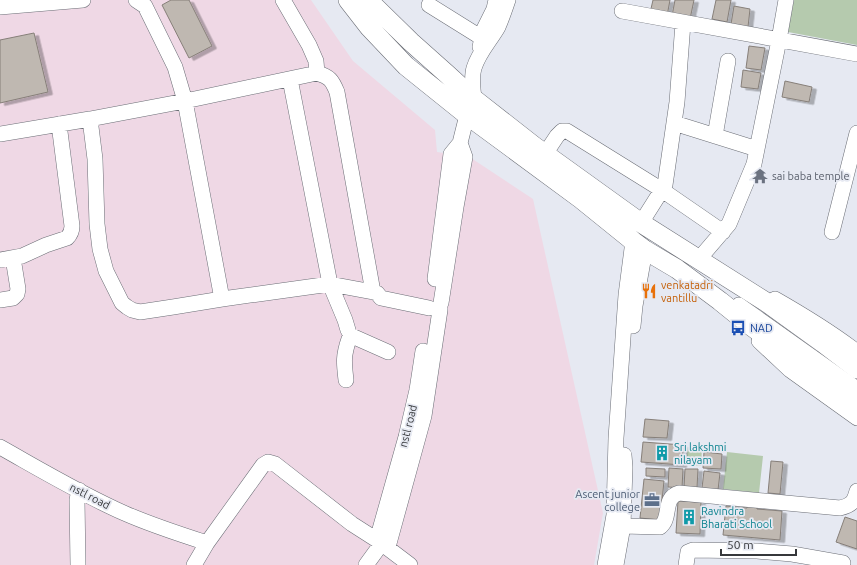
<svg xmlns="http://www.w3.org/2000/svg" width="857" height="565" viewBox="0 0 857 565" font-family="Ubuntu,sans-serif">
  <style>
    .industrial { fill: #efd8e5 }
    .green { fill: #b5caae }
    .building { fill: #bfb8b1; stroke: #867f79; filter: url(#shadow) }
    .lines { fill: none; stroke-linecap: round; stroke-linejoin: round }
    .minor-casing { stroke: #6b6e76; stroke-width: 16 }
    .major-casing { stroke: #6b6e76; stroke-width: 20 }
    .minor { stroke: #fff; stroke-width: 15 }
    .major { stroke: #fff; stroke-width: 19 }
    .labels { text-anchor: middle; stroke-width: 3.5; stroke-linejoin: round; paint-order: stroke }
    .worship-label { font-size: 11px; fill: #5b616d; stroke: #e6e9f2; text-anchor: start }
    .food-label { font-size: 11px; fill: #c56008; stroke: #e6e9f2; text-anchor: start }
    .transit-label { font-size: 11px; fill: #164399; stroke: #e6e9f2; text-anchor: start }
    .street-label { font-size: 11px; fill: #36383b; stroke: #e6e9f2 }
    .culture-label { font-size: 11px; fill: #0d838f; stroke: #e6e9f2; text-anchor: start }
    .service-label { font-size: 11px; fill: #4e5e75; stroke: #e6e9f2; text-anchor: end }
  </style>
  <defs>
    <filter id="shadow"><feDropShadow dx="4.5" dy="2.5" stdDeviation="0" flood-color="#0004"/></filter>
  </defs>
  <rect width="100%" height="100%" fill="#e6e9f2"/>
  <path class="industrial" d="M0 0H311L353 61 435 130 437 152 451 154 471 158 533 199 603 513 594 565H0Z"/>
  <path class="green" d="M794 0H857V45L788 32Z
    M688 447 702 448 701 466 686 464Z
    M727 452 763 456 759 493 723 489Z"/>
  <path class="building" d="M171 0H189L212 46 189 58 162 5Z
    M653 0H670L667 16 650 13Z
    M675 0H694L690 19 672 16Z
    M716 0H731L727 22 712 19Z
    M734 6 750 9 748 27 731 24Z
    M34 33 48 92 0 103V40Z
    M749 46 765 48 761 70 746 68Z
    M743 70 761 73 758 89 741 87Z
    M785 81 812 87 809 102 782 97Z
    M645 419 669 421 667 438 643 437Z
    M643 442 683 445 682 465 641 462Z
    M704 452 722 454 721 469 703 468Z
    M771 461 783 462 780 494 768 493Z
    M646 468 665 469V477L646 476Z
    M669 468 683 469 682 488 668 487Z
    M685 469H698L697 488 684 487Z
    M704 471 720 473 718 490 702 488Z
    M644 479 664 481 660 520 640 518Z
    M678 501 701 502 700 534 676 533Z
    M747 504 757 505V509L782 511 780 540 723 535 726 506 747 508Z
    M845 517 857 521V549L836 542Z"/>
  <g class="lines">
    <defs>
      <path id="minor" d="M136 0 145 6 175 67 185 101 222 299
        M283 0 309 45 316 61 317 73
        M429 5 482 38
        M0 7 83 0
        M622 11 857 54
        M480 47 484 29 494 9 496 0
        M290 79 330 284 345 320 348 330
        M474 99C473 89 471 78 474 68 479 52 490 41 498 27 502 18 505 9 508 0
        M90 119 95 159 97 224 100 249 106 271 122 303 127 307 132 310 140 312 173 307 222 299 330 284 373 292 377 293 381 298 429 308
        M674 123 757 149
        M0 134 90 119 185 101 317 73C330 77 332 80 337 92L373 292
        M715 136 728 61
        M545 154 557 136 562 131H567L662 190 723 232
        M641 223 665 185 677 102 683 23
        M832 232 857 133
        M699 259 729 224 754 164 779 40 786 0
        M0 260 22 256 46 245 67 238C71 234 72 231 72 226L59 124
        M435 279 451 154 460 143
        M775 299C803 315 831 332 857 352
        M0 300 13 298 17 294 18 289 13 258
        M441 303 456 207 465 157 460 143 467 115
        M739 305 857 389
        M633 326 635 306 645 250
        M352 336 388 352
        M759 341 790 370 857 418
        M346 380C344 363 343 356 349 339
        M0 447C41 470 81 494 124 513 151 525 179 534 207 543L194 565
        M623 526 660 527C672 518 662 498 679 493L840 508C852 505 854 502 857 491
        M377 540 406 437 417 390 423 351
        M207 543 263 465 268 462 275 464 352 524 377 540 410 565
        M388 547 424 416 440 310
        M78 565 77 500 79 490
        M366 565 382 543
        M605 565 614 515 616 438 626 295 633 241
        M616 565 623 526 625 467 624 455
        M686 565 688 552 693 550 757 551 792 554 843 563"/>
      <path id="major" d="M348 0 369 27 406 66 467 115 581 199 633 241 645 250 677 269 720 301 751 326 857 403
        M368 0 411 42 448 75 474 99 534 146 641 223 766 302 823 343 857 369"/>
    </defs>
    <use href="#minor" class="minor-casing"/>
    <use href="#major" class="major-casing"/>
    <use href="#minor" class="minor"/>
    <use href="#major" class="major"/>
  </g>
  <defs>
    <symbol id="temple-bare" viewBox="-9 -9 18 18"><path d="M0-6L5-2H3V0L6.5 2.5H4V6H1.5V3h-3V6H-4V2.5H-6.5L-3 0V-2H-5Z" fill="#6b7280" stroke="#e6e9f2" stroke-width="2.5" paint-order="stroke"/></symbol>
    <symbol id="restaurant-bare" viewBox="-9 -9 18 18"><path d="M-5-6h1v4h1v-4h1v4h1v-4h1v5L-1.5 .5V6h-2V.5L-5-1ZM5-6V6H3V1.5H1.5Q1.5-4 5-6Z" fill="#e8710a" stroke="#e6e9f2" stroke-width="2.5" paint-order="stroke"/></symbol>
    <symbol id="bus-bare" viewBox="-9 -9 18 18"><path d="M-5-6H5V4H4V6H2V4H-2V6H-4V4H-5ZM-3.5-4V0h7V-4ZM-3.5 1.2v1.5H-2V1.2ZM2 1.2v1.5H3.5V1.2Z" fill="#1a4fb4" stroke="#e6e9f2" stroke-width="2.5" paint-order="stroke"/></symbol>
    <symbol id="building-bare" viewBox="-9 -9 18 18"><path d="M-4-6H4V6H1V3H-1V6H-4ZM-2.5-4.3h1.7v1.8h-1.7ZM.8-4.3h1.7v1.8H.8ZM-2.5-1h1.7V.8h-1.7ZM.8-1h1.7V.8H.8Z" fill="#0f9aa8" stroke="#e6e9f2" stroke-width="2.5" paint-order="stroke"/></symbol>
    <symbol id="office-bare" viewBox="-9 -9 18 18"><path d="M-6-3h4V-5.5h4V-3h4V5H-6ZM-1-4.5V-3h2v-1.5ZM-6 0V1H6V0Z" fill="#5c6f8a" stroke="#e6e9f2" stroke-width="2.5" paint-order="stroke"/></symbol>
  </defs>
  <g fill-rule="evenodd">
    <use href="#temple-bare" x="749" y="165" width="22" height="22"/>
    <use href="#restaurant-bare" x="638" y="280" width="22" height="22"/>
    <use href="#bus-bare" x="727" y="317" width="22" height="22"/>
    <use href="#building-bare" x="651" y="442" width="22" height="22"/>
    <use href="#office-bare" x="641" y="489" width="22" height="22"/>
    <use href="#building-bare" x="678" y="506" width="22" height="22"/>
  </g>
  <g class="labels">
    <g class="worship-label">
      <text x="772" y="180">sai baba temple</text>
    </g>
    <g class="food-label">
      <text x="661" y="289">venkatadri<tspan x="661" dy="13">vantillu</tspan></text>
    </g>
    <g class="transit-label">
      <text x="750" y="332">NAD</text>
    </g>
    <g class="street-label">
      <text transform="translate(408 426) rotate(-76)" y="4">nstl road</text>
      <text transform="translate(90 496) rotate(27)" y="4">nstl road</text>
    </g>
    <g class="culture-label">
      <text x="674" y="451">Sri lakshmi<tspan x="674" dy="13">nilayam</tspan></text>
      <text x="701" y="515">Ravindra<tspan x="701" dy="13">Bharati School</tspan></text>
    </g>
    <g class="service-label">
      <text x="640" y="498">Ascent junior<tspan x="640" dy="13">college</tspan></text>
    </g>
  </g>
  <path d="M721 549v6h75v-6" fill="none" stroke="#36383b" stroke-width="2"/>
  <text x="727" y="549" font-size="12" fill="#36383b" stroke="#e6e9f2" stroke-width="3" paint-order="stroke">50 m</text>
</svg>
